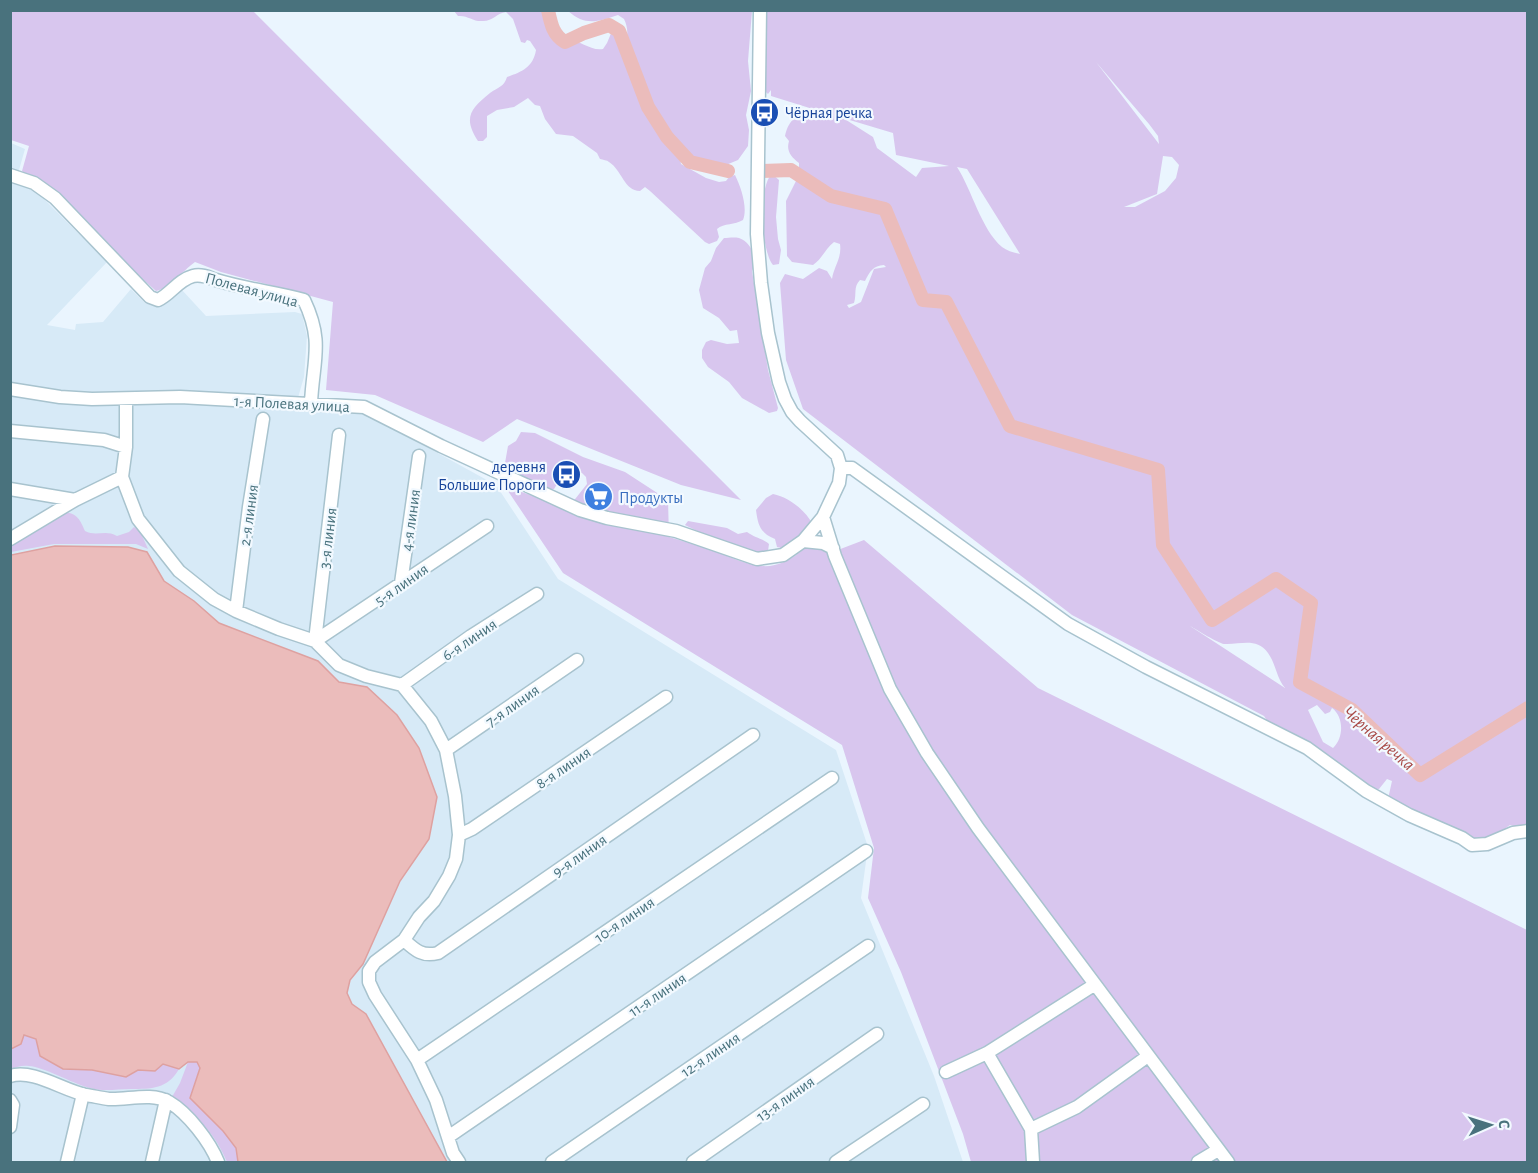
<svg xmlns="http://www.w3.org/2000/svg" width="1538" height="1173" viewBox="0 0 1538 1173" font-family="'Alegreya Sans',sans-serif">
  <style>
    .residential { fill: #d7eaf7 }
    .green { fill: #d8c6ee; fill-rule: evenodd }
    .water { fill: #ebbcbb; stroke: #dea1a0; stroke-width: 1.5 }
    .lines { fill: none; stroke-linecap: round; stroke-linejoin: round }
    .river { stroke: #ebbcbb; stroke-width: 14 }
    .minor-casing { stroke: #a8c3ce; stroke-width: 15 }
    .minor { stroke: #fff; stroke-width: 12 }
    .labels { text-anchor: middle; stroke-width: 4.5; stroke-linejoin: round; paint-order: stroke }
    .transit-label { font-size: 16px; fill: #164399; stroke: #f2f9ff; text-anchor: start }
    .street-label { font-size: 16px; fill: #49727d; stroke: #f2f9ff }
    .shop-label { font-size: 16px; fill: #366cbe; stroke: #f2f9ff; text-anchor: start }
    .water-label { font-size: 18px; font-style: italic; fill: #a94b48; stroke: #f2f9ff }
  </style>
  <rect width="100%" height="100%" fill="#eaf5fe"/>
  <path class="residential" d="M11 143 25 149 15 184 36 191 107 262 47 325 75 330 76 324 103 322 131 289 145 303 154 306 166 303 182 290 206 316 295 312 302 314 307 336 304 377 295 408 363 412 496 485 558 579 836 750 868 847 861 898 934 1076 963 1162H11Z"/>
  <path class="green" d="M767 10 1527 11V826L1518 827 1510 825 1493 837 1476 842 1388 799 1392 781 1387 779 1379 789 1375 790 1268 722 1264 716 1072 615 803 409 786 360 780 283 785 274 803 279 819 268 827 271 832 279C834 266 842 258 840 244L834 242C825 249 822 259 813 265L792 262 787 256 786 201 799 175V163C791 157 786 151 789 141L785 136C789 118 799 112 816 110L771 96V90L768 94 765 91 766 64 763 45 766 38ZM1096 62 1149 124 1158 136 1159 144ZM843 118 893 133 896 155 949 166 922 168 916 177 877 148 873 137ZM1163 156 1172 157 1179 165 1176 178 1165 191 1135 207H1124L1157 194ZM957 167 967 169 1020 254C1015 253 1007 251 1002 247 981 229 972 190 957 167ZM884 265 886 267 874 269 861 302 849 308 847 305 854 303C857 294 853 287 860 280L865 281C870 271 873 266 884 265ZM1190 626C1197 630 1218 643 1224 644 1241 645 1256 637 1268 653 1276 664 1276 677 1285 688ZM1317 705 1325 714 1330 712 1332 708C1344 717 1344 738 1333 748L1323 742 1308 710Z
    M11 11H253L741 500 681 485 517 419 483 442 375 395 326 390 333 302 221 272 195 262C181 272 172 287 156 291L22 171 29 146 11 140Z
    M454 11H543L551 34 557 42C561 42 564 40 567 40 580 39 589 51 603 49L607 43 612 31 619 48C629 43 629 29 624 19L618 15C597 22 585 26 568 11H752L748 61 751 91 746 115 749 130 748 146 738 160 721 167 711 168H704L681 151 680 157 681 164 706 178 719 182 726 181 729 177 735 175C741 187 748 208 743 220 735 225 724 223 717 229L719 237 717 241 709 244 705 242 650 191 645 187 640 191C624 191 622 170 609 162 607 160 603 160 600 159L597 153 573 136 556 134 545 119 540 106 535 105 528 98 514 107 497 110 487 116V137L483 141H478C463 118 470 109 490 93 498 87 504 87 507 77 521 72 533 68 536 50L530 41 527 40 525 43 521 42 513 19 506 12C497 13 493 21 483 21 473 22 468 15 458 16Z
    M772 174 779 180 776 217 778 239 781 250 779 264 773 265C761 251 758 186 772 174Z
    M724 238C728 238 734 237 739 238 752 242 758 260 752 271L768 370 778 408 777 411 769 413 742 398 729 382 708 367 702 358V350L706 342 711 340 727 344 739 343 737 330 730 331 719 318 703 308 699 290 705 268 711 261 716 248Z
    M521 432 535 433 583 457 625 472 668 500 669 537C686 542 703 547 719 553 756 567 773 576 806 547L823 549 830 553 864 540 1038 688 1527 930V1162H971L963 1134 901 972 868 898 874 848 842 745 563 573 504 485C526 495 546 499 568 508L587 484 586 477 582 473 569 472 559 481 554 489C536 491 519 474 505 463L508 446 516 441Z
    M773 494C788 497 804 509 812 523L798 539 781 548 777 547 775 539C760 533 758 525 756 510L766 498Z
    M65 512C78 514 80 520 85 531 97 537 105 529 117 536L129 532 134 527 140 531 148 549 136 544H54L11 552 10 543Z
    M688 521 727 528 738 534 747 532C755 538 762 538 769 544L768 551C741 558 709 536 685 525Z
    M23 1035 36 1039 41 1056 63 1069 92 1070 126 1077 138 1070 155 1071 163 1064 179 1069C168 1089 151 1089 131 1089 116 1089 105 1092 90 1088 71 1083 44 1067 29 1066 22 1065 17 1067 11 1069L10 1049 21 1044Z
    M188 1062H197L200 1068 190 1098 223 1131 236 1148 238 1162H227C216 1135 197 1115 172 1097L180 1083Z"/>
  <path class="water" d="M55 546 128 547 147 552 164 581 194 601 219 623 318 661 339 682 367 687 397 715 419 748 437 797 429 839 400 881 363 964 350 980 347 993 352 1004 366 1014 447 1162H238L236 1148 223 1131 190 1098 200 1068 197 1062H188L179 1069 163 1064 155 1071 138 1070 126 1077 92 1070 63 1069 40 1056 36 1039 24 1035 21 1044 11 1049V555Z"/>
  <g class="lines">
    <path class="river" d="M548 10C551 24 553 35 565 42L584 33 609 25 619 31 648 107 667 137 690 162 728 171
      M761 171 791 170 831 196 885 209 923 300 946 302 1010 426 1158 470 1163 545 1212 620 1276 579 1311 603 1300 682 1352 710 1420 775 1528 708"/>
    <defs>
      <path id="minor" d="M10 175 34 183 55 198 150 297 158 300C171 294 178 280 193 276 201 274 208 277 216 280 245 289 275 292 304 300 324 342 313 360 311 403
        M10 389 60 397 92 399 180 397 364 407 441 446 580 510 607 518 676 531 757 559 783 555 803 541 823 517 839 483 841 468 837 455 800 421 792 412 785 399 779 382 768 333 761 283 757 234 760 10
        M126 399V447L122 477 138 519 179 571 214 599 236 611 279 629 315 641 339 665 366 676 402 685 431 721 446 750 455 796 459 835 456 859 449 876 434 901 419 917 404 940 375 962 369 971V982L375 995 417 1060 436 1100 453 1153 459 1162
        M10 431 104 440 126 447
        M841 468H852L1068 624 1146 667 1307 748 1366 791 1409 815 1462 838 1472 845 1487 844 1513 833 1528 831
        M10 489 75 500
        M823 517 835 556 890 689 927 753 978 828 1228 1162
        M10 539 75 500 122 477
        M803 541 823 543 833 548
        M401 583 419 456
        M236 611 249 507 263 419
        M315 641 339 435
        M315 641 487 526
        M402 685 471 636 537 594
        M446 750 577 660
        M459 835 472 829 666 697
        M404 940C415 950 422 957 438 953L753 735
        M987 1053 1031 1129 1033 1162
        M417 1060 832 778
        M946 1072 987 1053 1094 985
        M10 1076C34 1069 62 1090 86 1095 93 1096 101 1098 109 1099 128 1100 151 1092 169 1102 188 1113 210 1142 218 1162
        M10 1100 13 1105 10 1127
        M1031 1129 1077 1107 1148 1056
        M448 1137 866 851
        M67 1162 83 1094
        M152 1162 166 1100
        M552 1162 868 946
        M693 1162 877 1034
        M836 1162 923 1104
        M1198 1162 1218 1150"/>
    </defs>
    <use href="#minor" class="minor-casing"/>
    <use href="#minor" class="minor"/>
  </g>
  <defs>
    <symbol id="bus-disc" viewBox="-11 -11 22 22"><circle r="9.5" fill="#1a4fb4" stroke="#f2f9ff"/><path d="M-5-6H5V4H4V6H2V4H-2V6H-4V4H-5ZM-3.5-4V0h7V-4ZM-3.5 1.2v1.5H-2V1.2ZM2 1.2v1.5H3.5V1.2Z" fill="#fff"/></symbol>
    <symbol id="supermarket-disc" viewBox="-11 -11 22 22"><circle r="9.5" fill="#3f7fe0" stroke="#f2f9ff"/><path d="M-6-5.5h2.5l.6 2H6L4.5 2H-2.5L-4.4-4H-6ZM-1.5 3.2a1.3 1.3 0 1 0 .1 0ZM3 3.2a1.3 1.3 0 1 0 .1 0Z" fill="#fff"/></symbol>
  </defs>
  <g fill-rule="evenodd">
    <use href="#bus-disc" x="748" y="96" width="33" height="33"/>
    <use href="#bus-disc" x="550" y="458" width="33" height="33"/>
    <use href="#supermarket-disc" x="582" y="480" width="33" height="33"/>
  </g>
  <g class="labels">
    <g class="transit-label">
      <text x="785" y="118">Чёрная речка</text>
      <text x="546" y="472" text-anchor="end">деревня<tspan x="546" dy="18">Большие Пороги</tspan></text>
    </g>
    <g class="street-label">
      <text transform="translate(252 289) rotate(15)" y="6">Полевая улица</text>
      <text transform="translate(292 403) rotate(3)" y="6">1-я Полевая улица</text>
      <text transform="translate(248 515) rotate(-82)" y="6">2-я линия</text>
      <text transform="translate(410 520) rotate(-82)" y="6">4-я линия</text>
      <text transform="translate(327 538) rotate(-83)" y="6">3-я линия</text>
      <text transform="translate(401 584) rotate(-35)" y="6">5-я линия</text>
      <text transform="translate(469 639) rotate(-34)" y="6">6-я линия</text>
      <text transform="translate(512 705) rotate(-35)" y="6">7-я линия</text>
      <text transform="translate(563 767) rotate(-34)" y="6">8-я линия</text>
      <text transform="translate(579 855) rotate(-35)" y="6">9-я линия</text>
      <text transform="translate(624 919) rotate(-34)" y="6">10-я линия</text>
      <text transform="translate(657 994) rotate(-34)" y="6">11-я линия</text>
      <text transform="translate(710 1054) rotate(-34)" y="6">12-я линия</text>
      <text transform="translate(785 1098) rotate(-35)" y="6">13-я линия</text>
    </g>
    <g class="shop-label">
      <text x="619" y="503">Продукты</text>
    </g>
    <g class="water-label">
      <text transform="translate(1379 738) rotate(41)" y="6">Чёрная речка</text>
    </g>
  </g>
  <rect width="1538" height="1173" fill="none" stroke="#49727d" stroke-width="24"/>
  <g transform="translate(1490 1125) rotate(87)" stroke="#f2f9ff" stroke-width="4.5" paint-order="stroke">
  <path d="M0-4.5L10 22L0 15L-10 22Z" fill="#49727d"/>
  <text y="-9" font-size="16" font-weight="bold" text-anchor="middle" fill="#49727d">С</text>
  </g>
</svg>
